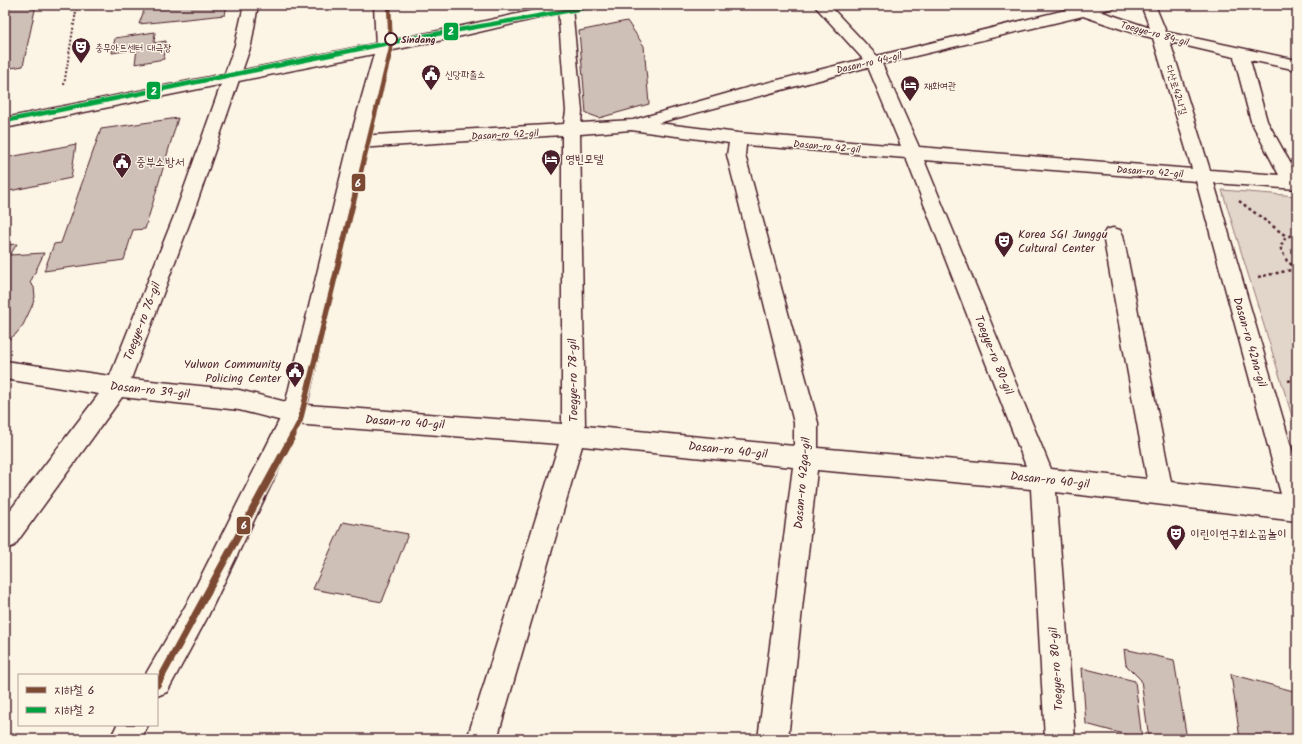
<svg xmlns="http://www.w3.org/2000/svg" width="1302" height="744" viewBox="0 0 1302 744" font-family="Kalam,'Poor Story',sans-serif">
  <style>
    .green { fill: #e2d5ca; stroke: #967a7a }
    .building { fill: #cfc0b7; stroke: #4a1f2b }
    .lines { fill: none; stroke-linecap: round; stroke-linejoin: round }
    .minor-casing { stroke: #4a1f2b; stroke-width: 3 }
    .secondary-casing { stroke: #4a1f2b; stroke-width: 3 }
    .primary-casing { stroke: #4a1f2b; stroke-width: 3 }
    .path-far1 { stroke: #4a1f2b; stroke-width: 2; stroke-dasharray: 2 2; stroke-linecap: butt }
    .path { stroke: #4a1f2b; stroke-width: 2.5; stroke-dasharray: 3 3; stroke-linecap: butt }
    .minor { fill: #fcf5e5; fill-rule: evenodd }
    .secondary { fill: #fcf5e5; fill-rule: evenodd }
    .primary { fill: #fcf5e5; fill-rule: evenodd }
    .metro-1-far2-casing { stroke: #fcf5e5; stroke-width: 6 }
    .metro-1-far1-casing { stroke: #fcf5e5; stroke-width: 8 }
    .metro-1-casing { stroke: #fcf5e5; stroke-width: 10 }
    .metro-2-casing { stroke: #fcf5e5; stroke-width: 6 }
    .metro-1-far2 { stroke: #7c4932; stroke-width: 4.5 }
    .metro-1-far1 { stroke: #7c4932; stroke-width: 5.5 }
    .metro-1 { stroke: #7c4932; stroke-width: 7 }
    .metro-2 { stroke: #00a23f; stroke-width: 4.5 }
    .stop-dot { fill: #fcf5e5; stroke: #4a1f2b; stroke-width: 2 }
    .labels { text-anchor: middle; stroke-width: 3; stroke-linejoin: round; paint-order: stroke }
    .far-street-label { font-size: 10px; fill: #4a1f2b; stroke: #fcf5e5 }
    .far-stop-label { font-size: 10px; font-weight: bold; fill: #4a1f2b; stroke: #fcf5e5; text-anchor: start }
    .far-poi-label { font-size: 10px; fill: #4a1f2b; stroke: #fcf5e5; text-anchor: start }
    .poi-label { font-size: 12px; fill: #4a1f2b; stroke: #fcf5e5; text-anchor: start }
    .street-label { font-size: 12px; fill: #4a1f2b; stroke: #fcf5e5 }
    .line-badge { stroke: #fcf5e5; stroke-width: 1.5 }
    .badge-label { font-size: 11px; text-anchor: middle; font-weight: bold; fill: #fff }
  </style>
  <rect width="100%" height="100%" fill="#fcf5e5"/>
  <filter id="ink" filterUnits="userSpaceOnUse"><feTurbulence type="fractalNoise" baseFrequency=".025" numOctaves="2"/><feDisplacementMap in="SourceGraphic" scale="8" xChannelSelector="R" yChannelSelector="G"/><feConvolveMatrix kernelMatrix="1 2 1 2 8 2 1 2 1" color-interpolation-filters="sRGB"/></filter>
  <g filter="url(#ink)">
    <path class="green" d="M1222 190 1297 196V432Z"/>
    <path class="building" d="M5 5H36L23 66 5 69Z
      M146 5H227L225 15 139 24Z
      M627 21 644 46 649 104 599 118 586 113 579 31Z
      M155 32 154 43 166 41 164 59 135 64 137 49 112 53 115 38Z
      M178 118 145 229 133 230 124 260 44 271 54 244 61 243 101 129Z
      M76 144 71 178 5 192V158Z
      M17 244 10 255 44 253 30 283 34 287 35 297 32 306 23 325 16 334 5 342V245Z
      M343 522 408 534 382 602 313 589Z
      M1124 649 1174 660 1187 739H1149L1141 680 1126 665Z
      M1082 668 1135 681 1142 739 1086 724Z
      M1231 674 1297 692V739H1240Z"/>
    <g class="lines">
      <defs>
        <path id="minor" d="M244 5H258L251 45 194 211 131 379 239 390 294 404 562 424V135L358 148 352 146 349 142 352 138 358 136 564 124 566 111 558 8 560 5H570L572 8 582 111 581 123 633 120 750 87 863 59 814 5H829L877 56 1082 6 1116 5 1114 8 1100 11 1150 28 1141 5H1155L1166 32 1297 60V70L1250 60 1267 121 1297 175V189L1214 183 1297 467V521L1056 492 1075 739H1045L1031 489 817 470 788 739H758L793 467 582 446 497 739H467L559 444 294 424 239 410 122 397 14 546 5 549V517L99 394 5 379V361L110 376 176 211 235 45ZM1083 16 1133 33 1153 38 1192 169 919 147 882 64ZM1170 42 1234 57 1251 121 1279 175 1210 170ZM868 67 901 146 738 133 658 123ZM631 130 729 143 727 155 794 423V446L585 426 580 134ZM746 145 906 158 1026 466 818 448V423L745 155ZM924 160 1196 181 1281 494 1171 482 1123 235 1120 230 1113 228 1106 230 1103 235 1147 479 1051 469Z
          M1288 5H1297V10L1290 8Z"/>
        <path id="secondary" d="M374 5H388L392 47 367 142 305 414 207 618 167 692 157 696V675H146L147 672 189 600 283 413 349 142 376 47Z
          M117 725H148L141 739H110Z"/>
        <path id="primary" d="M558 5H584L582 8 577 9 453 38 5 128V118L453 28Z"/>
      </defs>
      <use href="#minor" class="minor-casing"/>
      <use href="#secondary" class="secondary-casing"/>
      <use href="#primary" class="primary-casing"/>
      <path class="path-far1" d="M64 85 77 5"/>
      <path class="path" d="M1239 201 1286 236
        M1297 234 1286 237 1280 247 1287 261 1297 269
        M1258 277 1296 269
        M1288 381 1297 379"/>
      <use href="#minor" class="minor"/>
      <use href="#secondary" class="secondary"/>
      <use href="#primary" class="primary"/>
      <defs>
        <path id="metro-1-far2" d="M356 192 391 49 389 5"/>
        <path id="metro-1-far1" d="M292 436 300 421 356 191"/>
        <path id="metro-1" d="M157 685 293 435"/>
        <path id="metro-2" d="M5 121 408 39 600 5"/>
      </defs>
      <use href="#metro-1-far2" class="metro-1-far2-casing"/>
      <use href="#metro-1-far1" class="metro-1-far1-casing"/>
      <use href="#metro-1" class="metro-1-casing"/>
      <use href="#metro-2" class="metro-2-casing"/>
      <use href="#metro-1-far2" class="metro-1-far2"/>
      <use href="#metro-1-far1" class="metro-1-far1"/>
      <use href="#metro-1" class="metro-1"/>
      <use href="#metro-2" class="metro-2"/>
    </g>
  </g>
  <defs>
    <symbol id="theatre-pin" viewBox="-11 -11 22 30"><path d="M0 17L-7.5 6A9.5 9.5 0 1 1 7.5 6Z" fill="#4a1f2b" stroke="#fcf5e5"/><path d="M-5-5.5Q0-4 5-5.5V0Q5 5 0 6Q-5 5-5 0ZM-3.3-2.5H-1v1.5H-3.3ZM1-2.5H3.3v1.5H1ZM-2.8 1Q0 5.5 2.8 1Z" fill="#fff"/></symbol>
    <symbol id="civic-pin" viewBox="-11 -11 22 30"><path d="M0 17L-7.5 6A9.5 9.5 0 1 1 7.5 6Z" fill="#4a1f2b" stroke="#fcf5e5"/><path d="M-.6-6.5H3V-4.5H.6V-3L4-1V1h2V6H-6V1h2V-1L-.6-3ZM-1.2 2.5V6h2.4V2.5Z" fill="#fff"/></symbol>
    <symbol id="hotel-pin" viewBox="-11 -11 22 30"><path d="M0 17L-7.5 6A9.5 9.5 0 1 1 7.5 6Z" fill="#4a1f2b" stroke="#fcf5e5"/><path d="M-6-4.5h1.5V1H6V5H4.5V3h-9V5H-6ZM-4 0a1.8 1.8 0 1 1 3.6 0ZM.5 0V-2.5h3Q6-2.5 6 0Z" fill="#fff"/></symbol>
  </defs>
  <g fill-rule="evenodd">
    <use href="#theatre-pin" x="70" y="36" width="22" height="30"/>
    <use href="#civic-pin" x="420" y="63" width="22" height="30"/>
    <use href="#hotel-pin" x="899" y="74" width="22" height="30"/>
    <use href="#hotel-pin" x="540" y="148" width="22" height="30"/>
    <use href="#civic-pin" x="111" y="151" width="22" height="30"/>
    <use href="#theatre-pin" x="993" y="230" width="22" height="30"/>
    <use href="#civic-pin" x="284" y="360" width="22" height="30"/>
    <use href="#theatre-pin" x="1165" y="523" width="22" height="30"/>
  </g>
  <circle class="stop-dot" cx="391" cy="39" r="6"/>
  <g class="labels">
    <g class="far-street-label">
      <text transform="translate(1155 33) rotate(15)" y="4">Toegye-ro 84-gil</text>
      <text transform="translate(869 62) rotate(-13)" y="4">Dasan-ro 44-gil</text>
      <text transform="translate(1177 90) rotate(73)" y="4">다산로42나길</text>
      <text transform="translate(505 134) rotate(-3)" y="4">Dasan-ro 42-gil</text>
      <text transform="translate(827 146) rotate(5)" y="4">Dasan-ro 42-gil</text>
      <text transform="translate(1150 171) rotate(4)" y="4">Dasan-ro 42-gil</text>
    </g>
    <g class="far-stop-label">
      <text x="401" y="43">Sindang</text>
    </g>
    <g class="far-poi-label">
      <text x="95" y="51">충무아트센터 대극장</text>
      <text x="445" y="78">신당파출소</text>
      <text x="924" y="89">재화여관</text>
    </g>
    <g class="poi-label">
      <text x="565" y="163">영빈모텔</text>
      <text x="136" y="166">중부소방서</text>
      <text x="1018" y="238">Korea SGI Junggu<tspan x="1018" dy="14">Cultural Center</tspan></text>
      <text x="281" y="368" text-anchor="end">Yulwon Community<tspan x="281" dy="14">Policing Center</tspan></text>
      <text x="1190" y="538">이린이연구회소꿉놀이</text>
    </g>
    <g class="street-label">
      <text transform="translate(142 321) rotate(-69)" y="4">Toegye-ro 76-gil</text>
      <text transform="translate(1250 342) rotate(74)" y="4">Dasan-ro 42na-gil</text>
      <text transform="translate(994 355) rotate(68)" y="4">Toegye-ro 80-gil</text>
      <text transform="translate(573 380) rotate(-91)" y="4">Toegye-ro 78-gil</text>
      <text transform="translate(150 390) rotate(6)" y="4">Dasan-ro 39-gil</text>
      <text transform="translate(405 422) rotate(4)" y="4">Dasan-ro 40-gil</text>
      <text transform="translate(728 450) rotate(6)" y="4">Dasan-ro 40-gil</text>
      <text transform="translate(1050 480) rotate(6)" y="4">Dasan-ro 40-gil</text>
      <text transform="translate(802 483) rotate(-85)" y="4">Dasan-ro 42ga-gil</text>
      <text transform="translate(1056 669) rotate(-94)" y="4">Toegye-ro 80-gil</text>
    </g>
  </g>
  <g class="line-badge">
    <rect x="443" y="22" width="16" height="19" rx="4" fill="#00a23f"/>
    <rect x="146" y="81" width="15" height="19" rx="4" fill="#00a23f"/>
    <rect x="351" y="173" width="15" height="19" rx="4" fill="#7c4932"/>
    <rect x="236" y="516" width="15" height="19" rx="4" fill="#7c4932"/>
  </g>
  <g class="badge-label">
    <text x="451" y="35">2</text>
    <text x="154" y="95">2</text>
    <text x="358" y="187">6</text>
    <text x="244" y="529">6</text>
  </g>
  <rect width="1302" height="744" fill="none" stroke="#fcf5e5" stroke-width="20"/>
  <rect x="10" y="10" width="1282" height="724" fill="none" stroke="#4a1f2b" stroke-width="1.5" filter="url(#ink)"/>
  <rect x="18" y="674" width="140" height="52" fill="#fcf5e5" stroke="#b59f9b"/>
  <rect x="26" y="687" width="20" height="6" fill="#7c4932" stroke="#b59f9b"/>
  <text x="54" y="694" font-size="12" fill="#4a1f2b">지하철 6</text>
  <rect x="26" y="707" width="20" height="6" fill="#00a23f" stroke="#b59f9b"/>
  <text x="54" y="714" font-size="12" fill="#4a1f2b">지하철 2</text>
</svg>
